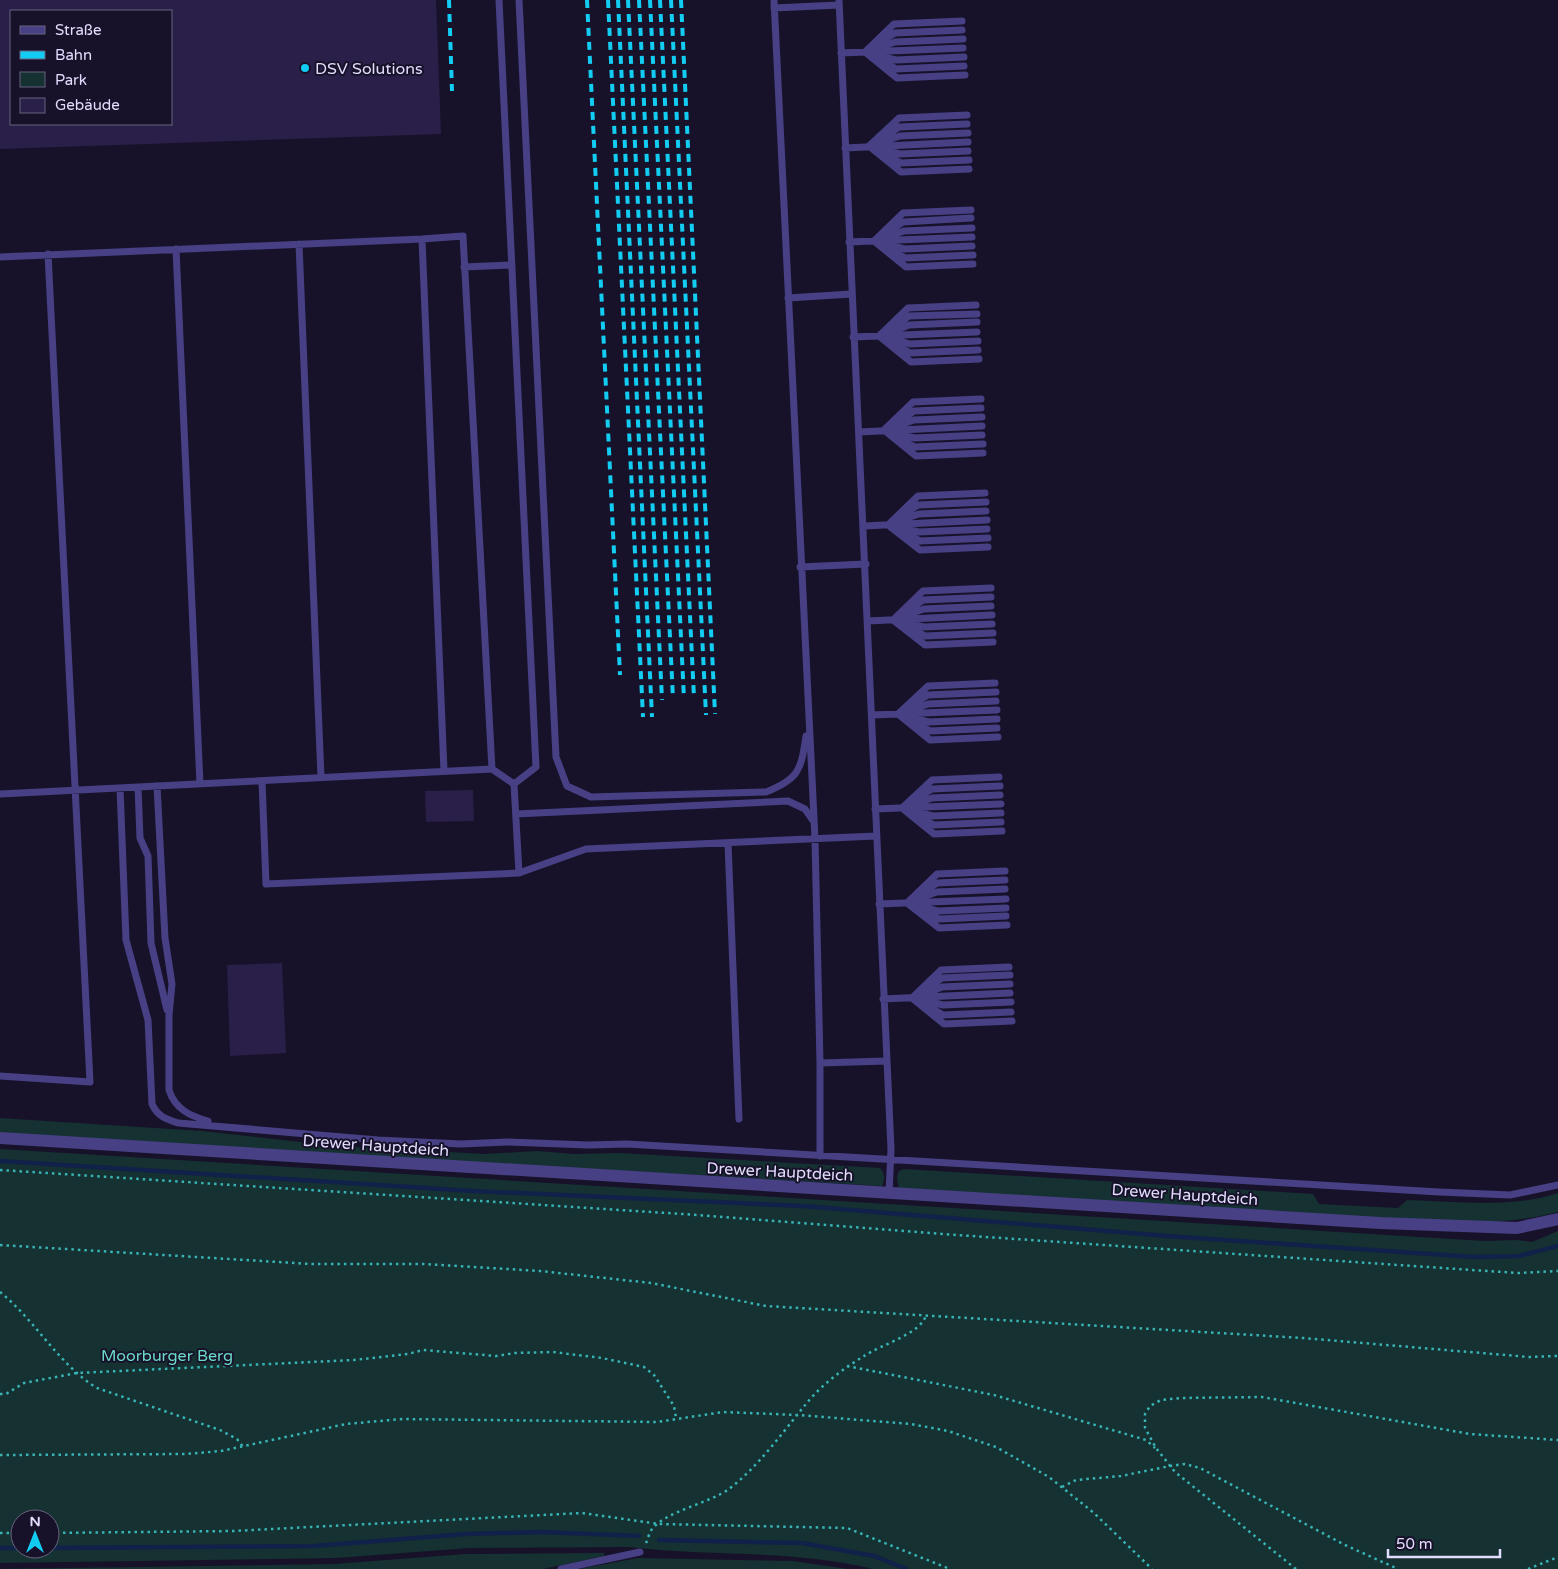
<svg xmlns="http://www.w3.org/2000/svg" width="1558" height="1569" viewBox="0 0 1558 1569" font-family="'Varela Round',sans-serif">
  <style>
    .green { fill: #153132; fill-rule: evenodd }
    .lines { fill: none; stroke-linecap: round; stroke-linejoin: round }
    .stream { stroke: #10214a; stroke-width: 4.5 }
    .building { fill: #2a1f49; fill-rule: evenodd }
    .path { stroke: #38b4b5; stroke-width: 2.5; stroke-dasharray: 2.5 4; stroke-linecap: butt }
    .lane { stroke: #474085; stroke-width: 7 }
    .street { stroke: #474085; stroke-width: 12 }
    .rail { stroke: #13ccf2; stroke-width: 4; stroke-dasharray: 8 6; stroke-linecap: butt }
    .poi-dot { fill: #13ccf2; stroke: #171229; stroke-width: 2 }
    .labels { text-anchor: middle; stroke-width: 4; stroke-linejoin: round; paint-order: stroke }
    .poi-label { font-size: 16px; fill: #e2dcfd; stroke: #171229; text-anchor: start }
    .street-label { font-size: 16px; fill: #e2dcfd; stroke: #171229 }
    .park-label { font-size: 16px; fill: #6adac6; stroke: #171229 }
  </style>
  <rect width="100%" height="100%" fill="#171229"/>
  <path class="green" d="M0 1118 202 1131 336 1146 485 1154 537 1151 574 1154 619 1153 880 1168C885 1173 885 1179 882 1186L0 1134Z
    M0 1149 1484 1241 1517 1240 1532 1242 1558 1231V1569H873C790 1549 712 1557 629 1547L469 1548 336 1558 0 1563ZM20 1519H50V1549H20Z
    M904 1169 1313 1194 1319 1204 1398 1208 1407 1200C1457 1201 1510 1209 1558 1193V1212C1520 1222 1485 1223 1446 1222L899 1190 897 1177 899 1171Z
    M600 1553H604V1556L543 1569H0L334 1564 466 1554Z
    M638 1558 793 1561 848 1569H579Z"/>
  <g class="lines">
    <path class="stream" d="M0 1161 473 1191 803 1206 1167 1236 1474 1257 1519 1256 1558 1246
      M659 1540 802 1543 874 1556 907 1569
      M0 1548H20
      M50 1548 314 1546 466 1534 542 1532 639 1536"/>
  </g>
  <path class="building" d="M0 0H436L441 134 0 149ZM11 11H171V124H11Z
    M473 790 474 821 426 822 425 791Z
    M282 963 286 1053 230 1056 227 965Z"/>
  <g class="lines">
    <path class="path" d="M0 1170 698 1215 942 1234 1472 1270 1519 1273 1558 1271
      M0 1245 311 1264H424L540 1271 651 1283 766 1306 1303 1338 1529 1357 1558 1356
      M0 1292C36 1321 58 1364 97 1388L220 1430 237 1439 243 1447
      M847 1366 994 1395 1146 1440 1155 1448
      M0 1394H6L24 1383 77 1373 354 1360 408 1354 423 1350 496 1356 515 1353 553 1352 602 1358 644 1367 654 1375 674 1406 676 1418
      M0 1455 186 1454 221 1451 346 1424 402 1419 657 1422 723 1412 798 1415 911 1424 948 1431 996 1447 1049 1477 1094 1513 1152 1569
      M1062 1487 1076 1480 1121 1476 1170 1466 1185 1464 1200 1468 1345 1545 1398 1569
      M0 1533H20
      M50 1533 233 1531 582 1513 659 1524 847 1528 950 1569
      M646 1543C648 1539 649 1533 652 1529 668 1510 708 1504 729 1489 759 1466 782 1433 806 1404 821 1385 843 1369 864 1356 880 1345 921 1334 926 1315
      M1296 1569 1175 1472 1156 1448 1145 1428V1414L1150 1406 1161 1400 1181 1398 1262 1397 1470 1434 1558 1440
      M1528 1569 1558 1557"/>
    <path class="lane" d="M499 0 536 767 514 784
      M519 0 556 757 567 786 591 797 766 792C799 779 801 770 806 736
      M774 0 815 839 820 1063V1156
      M839 0 891 1149 889 1194
      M774 8 839 5
      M880 42 895 33 962 30
      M875 49 895 42 963 39
      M865 52 894 24 962 21
      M865 52 897 78 965 75
      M841 53 963 48
      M875 55 896 60 964 57
      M881 60 896 69 964 66
      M884 137 899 127 967 124
      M879 143 900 136 968 133
      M869 146 899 118 967 115
      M869 146 901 172 969 169
      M845 148 968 142
      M880 149 900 154 968 151
      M885 155 901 163 969 160
      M889 231 903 222 971 218
      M884 238 904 231 972 228
      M874 241 903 213 971 210
      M874 241 906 267 973 264
      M849 242 972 237
      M299 244 321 777
      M884 244 905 249 972 246
      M176 249 200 784
      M890 249 905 258 973 255
      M0 257 422 239 444 771
      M464 267 512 265
      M788 298 851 294
      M894 326 909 316 977 314
      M889 333 909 325 977 322
      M879 336 908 308 976 305
      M879 336 911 362 979 359
      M853 337 977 332
      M889 338 910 344 978 341
      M895 344 910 353 978 350
      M899 421 914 411 981 408
      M894 427 914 420 982 417
      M884 430 913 402 981 399
      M884 430 916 456 983 453
      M859 432 982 426
      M896 434 915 438 982 435
      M900 439 915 447 983 444
      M903 515 918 505 986 502
      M898 521 919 514 986 511
      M888 525 920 550 988 547
      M888 525 918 496 985 493
      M864 526 987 520
      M901 528 919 532 987 529
      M904 533 920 541 988 538
      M800 567 866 564
      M908 610 923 600 991 597
      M903 616 924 609 991 606
      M893 620 923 591 991 588
      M893 620 925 645 993 642
      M868 621 992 615
      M906 623 924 627 992 624
      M907 627 925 636 993 633
      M913 704 928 695 996 692
      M910 710 928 704 996 701
      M898 714 928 686 995 683
      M898 714 930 740 998 737
      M872 715 997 710
      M908 717 929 722 997 719
      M914 723 930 731 997 728
      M492 769 514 784 519 873
      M262 781 266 884 519 873 586 849 876 836
      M157 786 165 938 172 984 169 1015V1090C175 1109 190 1116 208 1121
      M138 787 140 838 148 856 151 943 167 1010
      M120 788 126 940 148 1020 152 1104C158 1117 166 1119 178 1123L378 1140 461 1144 507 1142 588 1145 627 1144 1439 1192 1510 1195 1558 1185
      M0 794 492 769 463 236 422 239
      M917 798 932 789 1000 786
      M912 805 932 798 1000 795
      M902 808 932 780 999 777
      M902 808 934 834 1002 831
      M875 809 1001 804
      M912 811 933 816 1001 813
      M516 814 788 801 805 809 814 822
      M916 815 934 825 1001 822
      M728 843 739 1119
      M922 893 937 883 1005 880
      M917 899 937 892 1005 889
      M907 903 937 874 1005 871
      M907 903 939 928 1007 925
      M879 904 1006 899
      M920 906 938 911 1006 908
      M923 911 939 919 1006 916
      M927 988 942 978 1010 975
      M922 995 942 987 1010 984
      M912 998 941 970 1009 967
      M912 998 944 1024 1012 1021
      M883 999 1010 993
      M922 1000 943 1005 1011 1002
      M928 1006 943 1015 1011 1012
      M820 1063 886 1061
      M0 1076 90 1082 48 254
      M561 1569 640 1552"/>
    <path class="street" d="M0 1138 1380 1223 1517 1228 1558 1219"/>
    <path class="rail" d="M449 0 452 91
      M587 0 620 675
      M608 0 643 717
      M618 0 652 717
      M628 0 662 700
      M639 0 673 699
      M650 0 684 699
      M660 0 694 698
      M671 0 706 715
      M681 0 715 714"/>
  </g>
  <circle class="poi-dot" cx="305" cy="68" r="5"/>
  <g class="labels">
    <g class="poi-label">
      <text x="315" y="74">DSV Solutions</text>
    </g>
    <g class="street-label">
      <text transform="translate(376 1145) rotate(4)" y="6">Drewer Hauptdeich</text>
      <text transform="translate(780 1171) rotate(3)" y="6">Drewer Hauptdeich</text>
      <text transform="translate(1185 1194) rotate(4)" y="6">Drewer Hauptdeich</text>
    </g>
    <g class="park-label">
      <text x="167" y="1361">Moorburger Berg</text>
    </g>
  </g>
  <rect x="10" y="10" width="162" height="115" fill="#171229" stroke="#68637e"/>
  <rect x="20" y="26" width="25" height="8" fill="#474085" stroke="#68637e"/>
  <text x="55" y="35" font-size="15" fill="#e2dcfd">Straße</text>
  <rect x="20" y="51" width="25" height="8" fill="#13ccf2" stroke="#68637e"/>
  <text x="55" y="60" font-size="15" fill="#e2dcfd">Bahn</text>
  <rect x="20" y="72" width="25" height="15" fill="#153132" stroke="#68637e"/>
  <text x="55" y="85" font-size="15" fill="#e2dcfd">Park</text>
  <rect x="20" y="98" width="25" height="15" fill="#2a1f49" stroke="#68637e"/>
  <text x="55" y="110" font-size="15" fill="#e2dcfd">Gebäude</text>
  <g transform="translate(35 1534)"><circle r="24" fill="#171229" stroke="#68637e"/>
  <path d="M0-4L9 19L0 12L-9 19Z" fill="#13ccf2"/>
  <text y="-8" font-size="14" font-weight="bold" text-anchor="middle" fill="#e2dcfd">N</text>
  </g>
  <path d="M1388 1549v8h112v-8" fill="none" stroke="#e2dcfd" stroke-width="2.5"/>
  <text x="1396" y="1549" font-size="15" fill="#e2dcfd" stroke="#171229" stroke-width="4" paint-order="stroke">50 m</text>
</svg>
